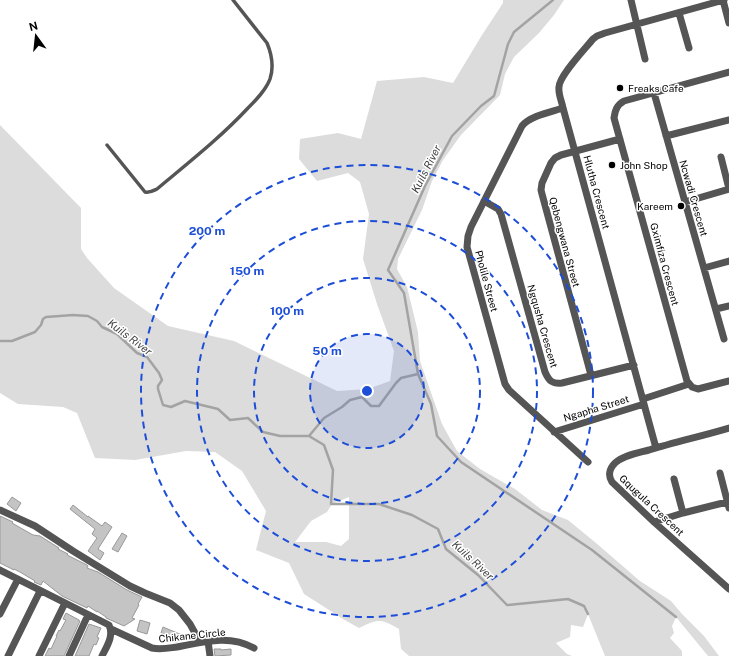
<svg xmlns="http://www.w3.org/2000/svg" width="729" height="656" viewBox="0 0 729 656" font-family="'Public Sans',sans-serif">
  <style>
    .green { fill: #dcdcdc; fill-rule: evenodd }
    .lines { fill: none; stroke-linecap: round; stroke-linejoin: round }
    .stream { stroke: #a3a3a3; stroke-width: 2.5 }
    .building { fill: #c4c4c4; stroke: #999 }
    .lane { stroke: #555; stroke-width: 3.5 }
    .street { stroke: #555; stroke-width: 7 }
    .ring { fill: none; stroke: #1d4ed8; stroke-width: 2; stroke-dasharray: 7 5 }
    .poi-dot { fill: #000; stroke: #fff; stroke-width: 1.5 }
    .labels { text-anchor: middle; stroke-width: 3; stroke-linejoin: round; paint-order: stroke }
    .poi-label { font-size: 10px; fill: #000; stroke: #fff; text-anchor: start }
    .street-label { font-size: 10px; fill: #000; stroke: #fff }
    .water-label { font-size: 11px; font-style: italic; fill: #444; stroke: #fff }
    .centre { fill: #1d4ed8; stroke: #fff; stroke-width: 2 }
    .ring-label { font-size: 12px; text-anchor: middle; font-weight: bold; fill: #1d4ed8; stroke: #fff; stroke-width: 3; stroke-linejoin: round; paint-order: stroke }
  </style>
  <rect width="100%" height="100%" fill="#fff"/>
  <path class="green" d="M503 0H564L554 15 539 33 514 57 505 74 500 95 461 135 443 160 432 181 422 210 398 259 397 269 407 287 418 332 420 361 442 424 457 451 480 469 515 489 542 510 568 520 596 543 640 581 671 601 682 614 704 636 719 656H708L676 617 672 626 674 633 670 638 682 651V656H605L588 614 583 627 571 625 570 637 556 643 567 654 572 656H409L401 649 399 629C380 618 378 619 359 628L343 619 304 594 289 563 256 550 266 511 242 471 215 452 186 451 135 460 95 458 77 413 63 407 18 404 0 393V125L81 208V249L87 258 114 288 168 326 234 341 337 391 368 389 390 381 394 351 377 304 363 259 369 214 360 182 348 173 317 181 299 159 300 139 338 133 361 139 377 81 424 77 453 83 482 35 503 3ZM349 497V539L341 546 326 542H295L311 521 327 512 332 504Z"/>
  <g class="lines">
    <path class="stream" d="M553 0 514 32 508 44 494 96 481 106 452 136 425 186 388 270 404 293 418 374 431 404 437 436 461 462 592 550 676 617
      M0 341H12L35 332 41 325 43 319 46 317 73 315 88 316 97 321 102 327 117 334 137 353 147 357 159 373 162 380 158 386V389L163 405 171 407 185 401 218 409 230 420 248 418 263 432 280 436H309L324 445 333 470 331 504H379L412 515 438 529 446 549 478 575 507 605 568 599 584 606 588 614
      M309 436 324 418 342 407 350 400 362 397 371 406H379L396 383 401 378 418 374"/>
  </g>
  <path class="building" d="M12 497 21 503 16 511 7 504Z
    M73 505 88 517V516L102 526 105 522 112 527 98 549 104 553 100 560 88 551 97 538 92 534 95 529 70 509Z
    M0 516 13 522 12 523 33 535 40 536 59 548 58 549 68 554 67 555 87 565 88 566 87 568 98 572 127 590 142 597 138 604 139 605 132 618 135 619 124 626 106 618V617L97 611V612L88 606 87 608 62 596 43 581 41 585 34 582 35 581 20 572 14 569V570L0 563Z
    M122 533 127 536 118 552 112 549Z
    M66 613 79 620V621H80L64 656H45L49 648 51 649 57 636H56L59 630 60 631 66 620 63 619Z
    M140 620 150 623 147 634 137 631Z
    M89 624 101 628 97 637 99 638 96 645 94 644 89 656H75Z
    M163 627 182 635 179 641 176 642 166 638 167 635 161 633Z
    M214 649H221V650L231 649V655L215 656Z"/>
  <g class="lines">
    <path class="lane" d="M107 145 145 192C150 193 153 191 157 189 188 163 220 138 248 108 256 100 266 90 270 79 274 67 272 55 267 43L233 0"/>
    <path class="street" d="M631 0 645 59
      M723 0 729 23
      M679 13 689 48
      M729 72 624 101C617 105 615 110 614 118L687 381 692 387 698 389 729 381
      M654 93 724 339
      M563 108C551 112 530 116 522 126L471 227 468 236 467 247 505 384 509 390 588 462
      M666 136 729 120
      M721 157 729 189
      M484 201 498 209 501 214 545 372C549 381 552 384 562 383L634 365
      M685 202 729 189
      M704 268 729 261
      M716 309 729 306
      M591 375 542 194 541 190 542 183 551 163 555 158 561 155 620 139
      M643 399 689 384
      M729 428C702 436 675 442 649 450 638 453 624 455 615 463 609 469 608 476 612 482L654 522 729 589
      M554 432 644 404
      M656 448 563 108C562 102 558 94 559 87 559 76 585 49 593 39L597 36 605 33 724 0
      M720 473 729 508
      M674 479 683 513
      M0 510 35 526 73 551 130 586 145 593 170 603 179 610 190 624 200 642
      M654 522 683 513 727 502
      M0 570 109 625C114 636 107 646 102 656
      M0 614 18 579
      M111 629 152 648C161 650 169 648 177 647 203 642 229 634 254 648
      M208 641 210 656
      M8 656 40 591
      M39 656 65 603
      M69 656 88 615"/>
  </g>
  <circle cx="367" cy="391" r="57" fill="#1d4ed8" fill-opacity=".12"/>
  <g class="ring">
    <circle cx="367" cy="391" r="57"/>
    <circle cx="367" cy="391" r="113"/>
    <circle cx="367" cy="391" r="170"/>
    <circle cx="367" cy="391" r="226"/>
  </g>
  <g class="poi-dot">
    <circle cx="620" cy="88" r="4"/>
    <circle cx="612" cy="165" r="4"/>
    <circle cx="681" cy="206" r="4"/>
  </g>
  <g class="labels">
    <g class="poi-label">
      <text x="628" y="92">Freaks Cafe</text>
      <text x="620" y="169">John Shop</text>
      <text x="673" y="210" text-anchor="end">Kareem</text>
    </g>
    <g class="street-label">
      <text transform="translate(597 192) rotate(75)" y="4">Hlutha Crescent</text>
      <text transform="translate(694 198) rotate(74)" y="4">Ncwadi Crescent</text>
      <text transform="translate(565 242) rotate(75)" y="4">Qebengwana Street</text>
      <text transform="translate(665 264) rotate(75)" y="4">Gximfiza Crescent</text>
      <text transform="translate(487 281) rotate(75)" y="4">Pholile Street</text>
      <text transform="translate(543 326) rotate(74)" y="4">Ngqusha Crescent</text>
      <text transform="translate(596 408) rotate(-17)" y="4">Ngapha Street</text>
      <text transform="translate(652 505) rotate(43)" y="4">Gqugula Crescent</text>
      <text transform="translate(192 635) rotate(-6)" y="4">Chikane Circle</text>
    </g>
    <g class="water-label">
      <text transform="translate(426 169) rotate(-63)" y="4">Kuils River</text>
      <text transform="translate(130 337) rotate(37)" y="4">Kuils River</text>
      <text transform="translate(473 560) rotate(43)" y="4">Kuils River</text>
    </g>
  </g>
  <circle cx="367" cy="391" r="6" class="centre"/>
  <g class="ring-label">
    <text x="207" y="235">200 m</text>
    <text x="247" y="275">150 m</text>
    <text x="287" y="315">100 m</text>
    <text x="327" y="355">50 m</text>
  </g>
  <g transform="translate(36 36) rotate(345)" stroke="#ffffff" stroke-width="3" paint-order="stroke">
  <path d="M0-3L7 15L0 10L-7 15Z" fill="#000000"/>
  <text y="-6" font-size="11" font-weight="bold" text-anchor="middle" fill="#000000">N</text>
  </g>
</svg>
